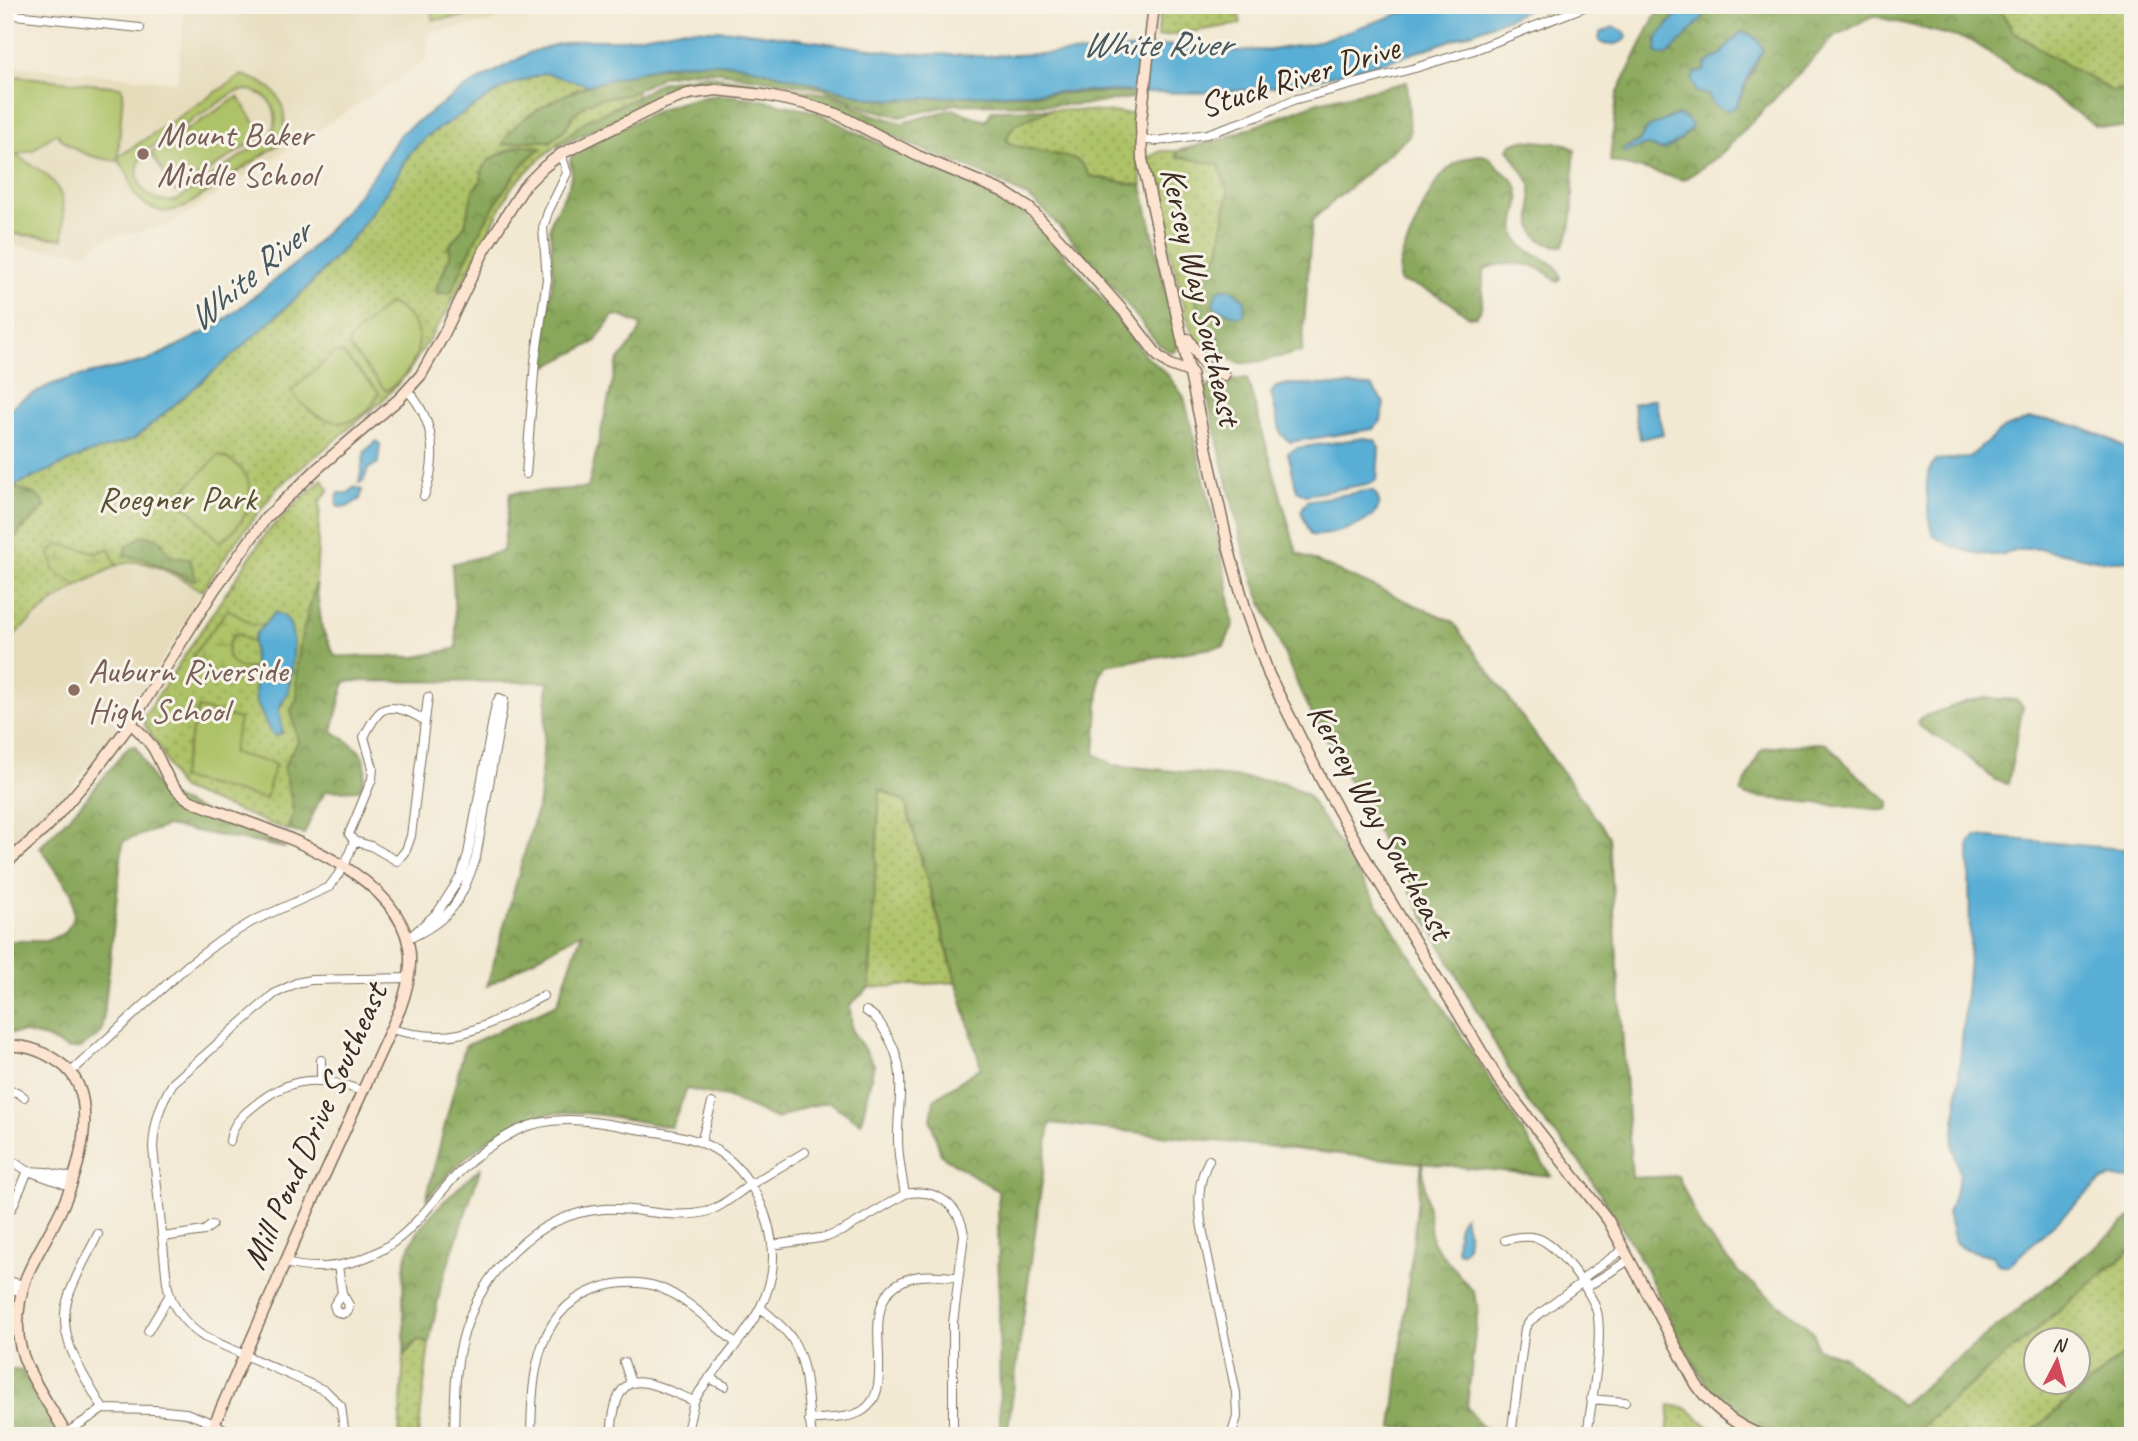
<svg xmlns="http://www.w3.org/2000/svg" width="2138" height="1441" viewBox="0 0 2138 1441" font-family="Caveat,sans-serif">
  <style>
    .built { fill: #e5dbba }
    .green { fill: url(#green-dots); stroke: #747642; stroke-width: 2; fill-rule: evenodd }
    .forest { fill: url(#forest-crowns); stroke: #62693d; stroke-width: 2; fill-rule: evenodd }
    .wetland { fill: url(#wetland-marsh); stroke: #747642; stroke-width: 2 }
    .pitch { fill: #aec267; stroke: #747642; stroke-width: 2; fill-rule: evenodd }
    .water { fill: #59aed5; stroke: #4a6c7a; stroke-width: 2 }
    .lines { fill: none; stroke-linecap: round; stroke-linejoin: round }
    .street-casing { stroke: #7b6d5d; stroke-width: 10 }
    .secondary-casing { stroke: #7b6d5d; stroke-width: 13 }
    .street { stroke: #fff; stroke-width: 8 }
    .secondary { stroke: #fde4d1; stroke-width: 10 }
    .education-dot { fill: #8d6e63; stroke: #f7f3e8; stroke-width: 2.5 }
    .labels { text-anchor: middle; stroke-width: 6; stroke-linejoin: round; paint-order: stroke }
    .street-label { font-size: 35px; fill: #3b2a1e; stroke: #f7f3e8 }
    .education-label { font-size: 35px; fill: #785e54; stroke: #f7f3e8; text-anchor: start }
    .park-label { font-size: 35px; fill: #585030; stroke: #f7f3e8 }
    .water-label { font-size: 37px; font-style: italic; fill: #46585e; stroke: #f7f3e8 }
  </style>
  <defs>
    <pattern id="green-dots" width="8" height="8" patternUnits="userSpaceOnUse" patternTransform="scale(1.75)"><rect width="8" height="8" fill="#aec267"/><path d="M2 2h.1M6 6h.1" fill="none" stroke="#8f9e54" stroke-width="1.8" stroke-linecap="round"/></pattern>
    <pattern id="forest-crowns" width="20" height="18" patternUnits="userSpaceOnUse" patternTransform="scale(1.75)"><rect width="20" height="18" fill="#8aa85c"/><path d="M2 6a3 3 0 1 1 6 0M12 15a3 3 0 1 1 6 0" fill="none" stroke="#72894b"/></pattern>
    <pattern id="wetland-marsh" width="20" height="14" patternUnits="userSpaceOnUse" patternTransform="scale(1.75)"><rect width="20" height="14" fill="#aec267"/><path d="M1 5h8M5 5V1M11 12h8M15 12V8" fill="none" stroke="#8f9e54"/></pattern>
  </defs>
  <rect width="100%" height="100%" fill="#f7f3e8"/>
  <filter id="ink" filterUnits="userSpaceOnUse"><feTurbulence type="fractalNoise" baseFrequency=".0143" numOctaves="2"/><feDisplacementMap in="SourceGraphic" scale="14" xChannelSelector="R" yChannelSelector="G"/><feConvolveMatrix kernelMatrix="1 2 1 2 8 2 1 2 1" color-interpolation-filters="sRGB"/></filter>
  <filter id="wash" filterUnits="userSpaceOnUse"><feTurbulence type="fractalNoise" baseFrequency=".00686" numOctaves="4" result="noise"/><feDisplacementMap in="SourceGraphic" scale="28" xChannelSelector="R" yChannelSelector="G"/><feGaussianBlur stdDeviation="1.57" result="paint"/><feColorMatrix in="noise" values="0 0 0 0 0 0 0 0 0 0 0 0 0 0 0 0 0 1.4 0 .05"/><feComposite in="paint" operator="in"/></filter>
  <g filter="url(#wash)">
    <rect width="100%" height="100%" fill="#f2e9d3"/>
    <path class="built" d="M185 5H566L530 10 488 22 429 33 426 61 169 225 104 239 87 253 5 245V65L177 82Z
      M127 562 147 564 184 580 202 591 177 637 114 735 47 818 5 858V644L84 581Z"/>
    <path class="green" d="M1162 5H1237L1241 24 1157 37Z
      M1542 5H1589L1540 24Z
      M1997 5H2133V90L2112 91 2046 53 2013 31Z
      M546 72 589 85 638 73 636 98 587 120 534 164 511 188 448 310 407 374 380 403 278 487 232 547 202 591C184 580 160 565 138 562 104 558 29 620 5 644V490L86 454 134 439 234 354 306 289 356 234 393 182 409 154 427 136 507 86Z
      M1051 109 1139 114 1138 162 1142 186 1090 176 1081 163 1073 158 1011 145 1006 139 1014 125Z
      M1161 151H1177V156L1219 165 1228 192 1219 252 1194 294 1206 335 1222 354 1204 356 1190 328 1150 177 1147 158Z
      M322 479 329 490 320 501 316 583 307 644 312 772 287 830 183 790 175 782 161 750 145 725 143 718 266 533Z
      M879 789 905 802 956 982 869 988Z
      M2133 1248V1346L2027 1436H1910ZM2036 1340H2078V1382H2036Z
      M418 1340 429 1344 418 1436H399L404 1355Z
      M1670 1405 1686 1408 1720 1436H1667Z"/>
    <path class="forest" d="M1660 5H1685L1656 41 1666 55 1706 14 1703 5H1997L2013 31 2046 53 2112 91 2133 90V129L2096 126 1972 41 1874 16 1835 36 1719 156 1684 180 1610 161 1617 94ZM1748 33 1763 48 1736 107 1713 104 1709 95 1700 93 1695 73 1704 71 1706 64 1721 54 1736 37ZM1690 130 1679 141 1663 150 1646 145 1622 149 1639 141 1645 131Z
      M698 62 738 64 871 98 894 100 973 95 1132 92 1131 98 1084 105 956 104 900 117 864 107 823 89 720 72 694 71 663 76 628 95 602 98 586 104 574 114 566 128 551 141H526L503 145C509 119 566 93 590 85 625 73 662 66 698 62Z
      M705 75 828 94 872 114 902 123 953 109 986 121 992 110 1051 109 1014 125 1006 140 1011 145 1073 158 1081 163 1090 176 1142 186 1178 345 1176 351 1171 352 1159 345 1110 283 1045 211 1028 197 982 173 924 150 823 102 776 91 706 84 668 95 558 147 557 145 559 142 587 120 635 98 659 83Z
      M1407 82 1410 135 1312 220 1302 352C1289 354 1253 365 1242 363 1209 357 1202 321 1194 294L1219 252 1228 192 1219 165 1176 156 1177 151 1222 139 1318 102Z
      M722 95 753 98 816 112 910 159 1011 201 1050 239 1086 279 1145 355 1167 374 1184 397 1208 495 1227 582 1233 625 1224 646 1106 665 1100 674 1095 754 1114 765 1282 782 1307 794 1551 1176 1422 1163 1432 1242 1474 1293 1478 1306 1467 1407 1482 1427 1501 1436H1442V1428H1392L1422 1163 1050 1123 1007 1436H1000L998 1191 941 1155 931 1121 934 1099 981 1067 905 802 880 789 869 988 850 1005 852 1031 874 1064 861 1123 829 1102 806 1107 777 1119 726 1097 687 1089 671 1127C630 1121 584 1107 542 1115 496 1124 455 1165 426 1200L465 1046 557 1004 582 932 487 986 539 802 548 682 345 681 332 731C358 749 375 755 360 790L326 791 318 803 304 834 287 830 294 812 284 768 289 756 298 742 291 710 297 699 296 673 301 639 316 583 322 629 335 656 417 657 457 648 452 564 503 551 510 493 588 488 617 363 639 333 641 325 618 315 613 316 595 342 548 366 542 363 553 275 550 228 552 218 569 186 572 171 570 161 573 153C619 130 669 97 722 95Z
      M1522 140 1567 144 1575 150C1570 180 1579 220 1563 246 1548 246 1536 241 1532 226L1531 184 1508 149 1511 144Z
      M525 145 541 148C507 171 468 252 452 291L450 293H437L436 289 450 256V249L448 248 465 225 473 190 481 181 483 167 489 160 515 147Z
      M1479 155C1490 155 1493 161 1500 169 1504 173 1509 176 1513 180 1529 200 1508 221 1517 239 1526 257 1558 256 1561 278L1558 282C1552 278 1547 272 1540 269 1528 262 1497 263 1485 269 1479 285 1487 302 1477 316L1469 317C1448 299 1427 287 1400 282 1396 263 1406 247 1413 230 1427 198 1440 160 1479 155Z
      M1247 378 1297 553 1452 621 1609 836 1632 1178 1678 1176 1701 1228 1738 1272 1813 1331 1817 1348 1844 1357 1901 1405 2133 1216V1248L1910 1436 1780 1434 1744 1422 1709 1388 1683 1346 1643 1263 1619 1223 1581 1164 1528 1103 1306 704 1257 591 1245 556 1205 388 1215 382Z
      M5 486C21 489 37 491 46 506L19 532 5 555Z
      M142 536C171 536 157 549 173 556 177 559 184 557 190 559L196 579 192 580 144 559 124 556 126 547Z
      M1986 698 2017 700 2023 706 2008 784 1995 780 1963 753 1919 726 1917 722 1920 718 1967 701Z
      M1817 743 1827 744 1851 769 1889 802V808L1885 810 1746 796 1741 792 1760 752 1765 748Z
      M129 746H136L159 792 286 848 167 826 123 841 102 1032 81 1048 67 1049 47 1038 25 1033H5V941H46L65 933 74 917 72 893 40 847 85 800Z
      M481 1167 441 1285 429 1344 418 1340 404 1355C406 1325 400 1293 405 1263 412 1222 454 1194 481 1167Z
      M2133 1346V1436H2027Z
      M5 1368 31 1373 67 1436H5Z"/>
    <path class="wetland" d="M58 544 98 553 109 548 116 566 77 586 54 570 50 553Z
      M228 609 253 625 266 624 255 635 253 642 238 634 232 637C221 656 232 671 253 668L254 681C248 674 242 670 234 675L229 682C214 683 201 674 193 662L194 654Z"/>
    <path class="pitch" d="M431 5H485L468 16 432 20Z
      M5 75 120 87 123 91 118 157 242 75C274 84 288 99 284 134L287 139 185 207 171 211 163 212 147 206 134 194 128 175 118 159 117 161C93 158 72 152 56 133L33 150 15 155C58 179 67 187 63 239L5 233ZM247 90C271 93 283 115 270 136L177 200C146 208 125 175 146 151L235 92Z
      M238 97 263 135 176 192 151 153Z
      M389 303C435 323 422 368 386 391L349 347 350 339Z
      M334 353H342L379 392C360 438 315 426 291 391Z
      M219 455C266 473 255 518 220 542L181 500V493Z
      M198 708 240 719 232 753 275 764 266 799 180 778Z"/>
    <path class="water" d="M1425 5H1540C1448 44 1355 77 1256 89 1201 96 1146 91 1091 91 1025 92 960 96 894 100L871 98 738 64 698 62 661 66 589 85 545 73 507 86 427 136 409 154 393 182 356 234 306 289 234 354 134 439 86 454 5 490V413L19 401 50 385 75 377 147 361 217 326 300 260 341 216 377 171 400 134 464 88 531 52 558 44 584 40H619L681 29 741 31 900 53 984 56 1097 52 1171 45 1227 51 1271 50 1313 43Z
      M1685 5H1703L1706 14 1670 53C1665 56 1660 55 1656 52L1657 38Z
      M1613 27 1625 32 1627 37 1625 40C1617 45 1606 47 1599 41L1600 33Z
      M1741 32C1750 32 1762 42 1763 51L1752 68 1736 107 1725 111 1713 104 1708 95 1696 92 1692 80 1695 73 1704 71 1706 64 1721 54Z
      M1676 115 1688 119 1692 126C1685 137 1674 145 1663 150L1646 145 1626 152 1621 151 1639 141 1648 128Z
      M1224 289H1230L1245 300 1244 314 1239 317 1215 307 1213 304 1217 291Z
      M1289 384 1371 386 1384 403 1381 421 1373 429 1290 442 1281 434 1271 393 1276 387Z
      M1655 399 1663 434 1640 439 1633 404Z
      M2029 419C2064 418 2105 433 2133 454V555L2129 560C2100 565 2069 552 2039 549 2021 547 2013 553 1997 555 1982 556 1940 546 1933 533 1929 525 1928 515 1928 506 1926 490 1925 473 1935 460L1968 458 2003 429Z
      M1364 438 1375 440 1379 447 1377 479 1372 483 1306 495 1297 491 1288 453 1297 448Z
      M377 441 380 444 378 463 368 469 363 482 359 483 365 451Z
      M355 487 362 490 360 499 347 507H338L336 501 339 493H348Z
      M1366 491H1373C1400 519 1328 538 1311 535L1301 511 1307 501Z
      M274 613C303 614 292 672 288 691 286 698 280 703 279 711 279 719 283 725 282 733L275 736 269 730 256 701 253 644 255 635Z
      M1976 836 2133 850V1179L2111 1178 2101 1181 2008 1266 1998 1264 1992 1256 1962 1248 1955 1242 1948 1213 1960 1175 1953 1147 1970 947 1969 843Z
      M1464 1216 1468 1235 1467 1247 1463 1252H1458C1454 1245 1458 1222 1464 1216Z"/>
  </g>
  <g filter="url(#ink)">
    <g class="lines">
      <defs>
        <path id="street" d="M5 14 140 28
          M1140 139 1157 141 1207 134 1256 117 1293 100 1415 68 1474 50 1589 5
          M407 390C435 420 438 459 424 496
          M526 474 535 361 547 279 543 228 548 212 567 173 561 154
          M499 698 504 700 476 857C462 900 451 920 408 939L438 912 461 876 468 854 496 704Z
          M354 841 371 846 397 861 406 850 411 836 428 697
          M866 1011C877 1017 881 1024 887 1035 909 1071 897 1101 898 1140 898 1159 902 1176 905 1194 935 1187 960 1205 964 1235L953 1323V1436
          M391 1029C460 1048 483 1026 543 996
          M71 1072 188 965 220 941 253 921 329 887 344 867 354 841 349 834 372 779 373 768 364 737C368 729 373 719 379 713 391 701 415 714 425 721
          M321 1080V1060
          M5 1091 17 1092 24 1097
          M230 1141C232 1125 241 1116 254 1106 290 1076 319 1075 362 1091
          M701 1142 712 1103
          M5 1157 28 1171 12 1208 5 1213
          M1209 1160C1197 1182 1198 1204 1202 1228L1236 1393 1237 1417 1231 1436
          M70 1186 28 1171 46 1172 73 1178
          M98 1234C88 1255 75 1276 68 1298 55 1338 85 1376 103 1409
          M163 1237 204 1231 212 1225
          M1505 1240C1516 1237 1526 1235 1537 1238 1558 1244 1596 1296 1598 1317 1602 1350 1591 1402 1587 1436
          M772 1245 827 1237 844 1230 905 1194
          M285 1263C328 1274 374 1262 407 1231 429 1210 445 1184 468 1164 481 1151 499 1140 516 1131 550 1114 588 1120 625 1127 650 1132 679 1133 702 1143 742 1159 766 1202 772 1243 781 1304 732 1346 700 1391L694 1401 686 1436
          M338 1266 342 1293 334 1305 336 1311 342 1314 348 1311 349 1305 342 1293
          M5 1280 24 1285
          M1581 1283 1590 1285 1629 1260
          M5 1287 22 1292
          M761 1308C772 1318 784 1327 792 1339 810 1367 806 1404 812 1436
          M148 1331 169 1296
          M624 1362 631 1383
          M709 1378 725 1386
          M1591 1399 1625 1402
          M809 1420C825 1418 849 1419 862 1411 906 1385 842 1288 920 1276 932 1274 945 1277 958 1277
          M66 1433 103 1409 155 1410 186 1413 215 1424 237 1436
          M345 1436 341 1406 326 1391 204 1337C184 1324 171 1307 167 1283L153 1148C154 1123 160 1103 173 1083L274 994 296 983 311 980 409 978
          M454 1436C455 1404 454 1372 462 1341 479 1274 533 1214 604 1209 638 1207 672 1220 705 1212 721 1208 736 1194 750 1185 768 1174 787 1163 805 1152
          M531 1436C532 1376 535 1305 605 1286 622 1282 641 1281 658 1287 687 1298 712 1324 736 1343
          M611 1436C616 1362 641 1379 694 1401
          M1511 1436 1525 1328 1530 1321 1581 1283 1587 1275 1624 1249"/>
        <path id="secondary" d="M1154 5 1141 121 1142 159 1229 550 1246 611 1269 675 1322 781 1373 872 1498 1079 1608 1220 1696 1384C1713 1409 1735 1425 1763 1436
          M1188 339 1205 366 1224 375
          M131 723C139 731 147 739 153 748 167 772 166 785 191 801 257 827 395 864 409 947 413 968 407 990 400 1009L299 1231 209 1436
          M5 864 47 827 95 771 131 723 214 590 266 518 318 468 400 398 421 375 444 334 484 251 524 187 544 167 561 154 662 104 688 94 716 90 763 95 806 104 837 114 918 156 1004 192 1029 208 1060 240 1126 314 1158 356 1170 365 1192 373
          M5 1046C26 1044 43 1051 60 1063 101 1091 81 1163 65 1201 54 1228 37 1251 26 1278 21 1292 18 1309 18 1325 17 1366 49 1401 67 1436"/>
      </defs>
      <use href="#street" class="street-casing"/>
      <use href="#secondary" class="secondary-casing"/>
      <use href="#street" class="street"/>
      <use href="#secondary" class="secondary"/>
    </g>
  </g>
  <g class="education-dot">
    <circle cx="143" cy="154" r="7"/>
    <circle cx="74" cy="690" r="7"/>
  </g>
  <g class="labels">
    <g class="street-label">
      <text transform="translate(1299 76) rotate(-17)" y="12">Stuck River Drive</text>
      <text transform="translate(1202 296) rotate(77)" y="12">Kersey Way Southeast</text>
      <text transform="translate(1381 821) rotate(61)" y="12">Kersey Way Southeast</text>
      <text transform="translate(314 1126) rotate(-66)" y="12">Mill Pond Drive Southeast</text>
    </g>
    <g class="education-label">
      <text x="157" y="146">Mount Baker<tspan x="157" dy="40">Middle School</tspan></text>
      <text x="88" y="682">Auburn Riverside<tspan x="88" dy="40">High School</tspan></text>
    </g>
    <g class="park-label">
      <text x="177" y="510">Roegner Park</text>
    </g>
    <g class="water-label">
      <text x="1156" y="56">White River</text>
      <text transform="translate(248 275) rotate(-40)" y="13">White River</text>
    </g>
  </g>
  <rect width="2138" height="1441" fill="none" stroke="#f7f3e8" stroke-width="28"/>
  <g transform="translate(2057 1361) rotate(6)"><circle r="33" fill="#f7f3e8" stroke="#aca397" stroke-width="2"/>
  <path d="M0-5L12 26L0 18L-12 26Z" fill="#d1495b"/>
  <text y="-10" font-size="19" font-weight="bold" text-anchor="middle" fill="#3b2a1e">N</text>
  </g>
</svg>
